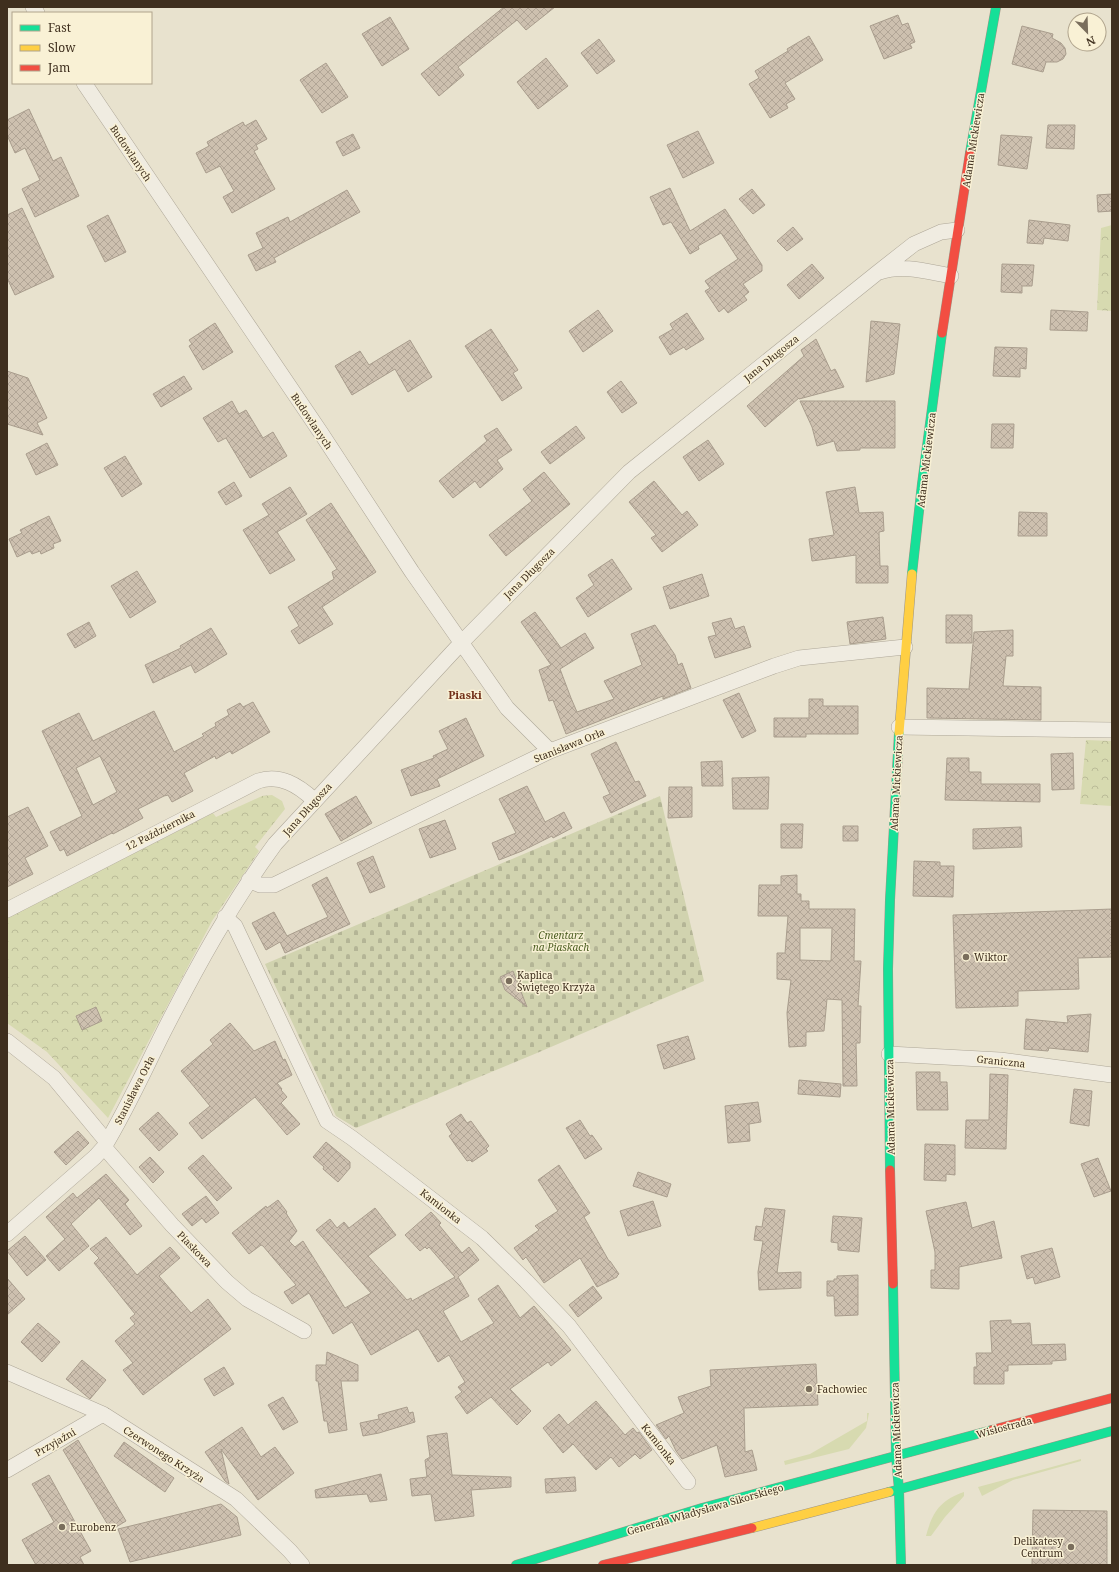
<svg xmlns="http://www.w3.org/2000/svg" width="1119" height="1572" viewBox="0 0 1119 1572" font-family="'Noto Serif',serif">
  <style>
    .grass { fill: #d7dab0 }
    .forest { fill: url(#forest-crowns) }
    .cemetery { fill: url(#cemetery-stones) }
    .building { fill: url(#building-cross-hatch); stroke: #a99d8d; fill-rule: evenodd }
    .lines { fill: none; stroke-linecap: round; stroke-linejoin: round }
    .street-casing { stroke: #aea798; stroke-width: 16 }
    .fast-casing { stroke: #9e9687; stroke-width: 10 }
    .slow-casing { stroke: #9e9687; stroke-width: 10 }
    .jam-casing { stroke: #9e9687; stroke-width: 10 }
    .street { stroke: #f0ece1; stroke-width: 15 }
    .fast { stroke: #16e098; stroke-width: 9 }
    .slow { stroke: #ffcf43; stroke-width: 9 }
    .jam { stroke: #f24e42; stroke-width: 9 }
    .poi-dot { fill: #7a6e5c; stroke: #f9f1d5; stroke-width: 1.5 }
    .labels { text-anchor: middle; stroke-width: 3; stroke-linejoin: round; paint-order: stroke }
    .street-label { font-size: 10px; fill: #3f2f1e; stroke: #f9f1d5 }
    .park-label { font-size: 10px; font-style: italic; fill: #4c5e22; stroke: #f9f1d5 }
    .poi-label { font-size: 10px; fill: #3f2f1e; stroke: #f9f1d5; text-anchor: start }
    .neighbourhood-label { font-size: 11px; font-weight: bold; fill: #712f18; stroke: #f9f1d5 }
  </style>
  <defs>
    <pattern id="forest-crowns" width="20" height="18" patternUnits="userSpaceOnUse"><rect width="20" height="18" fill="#d7dab0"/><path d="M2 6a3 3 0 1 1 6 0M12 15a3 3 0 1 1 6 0" fill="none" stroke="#babb97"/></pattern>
    <pattern id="cemetery-stones" width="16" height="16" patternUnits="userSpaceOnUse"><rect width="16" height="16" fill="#d1d3af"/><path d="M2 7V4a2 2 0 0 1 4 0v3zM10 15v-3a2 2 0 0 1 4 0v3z" fill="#b4b596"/></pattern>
    <pattern id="building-cross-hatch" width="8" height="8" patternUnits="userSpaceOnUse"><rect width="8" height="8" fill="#cdc0af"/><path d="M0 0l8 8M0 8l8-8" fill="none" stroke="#b1a596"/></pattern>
  </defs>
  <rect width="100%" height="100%" fill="#e8e2ce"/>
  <path class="grass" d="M867 1413H869L866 1428 849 1449 785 1465 784 1461 810 1454 867 1421Z
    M1081 1459V1461L1013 1480 982 1496 978 1487Z
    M964 1492V1496L945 1517 931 1536H926C932 1513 940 1500 964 1492Z"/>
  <path class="forest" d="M1112 225V311L1097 310 1101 228Z
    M1086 740 1112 741V806L1080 804Z
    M272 795 282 801 285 809 255 847 259 851 212 921 108 1118 47 1052 7 1023V918L213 813 216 817 262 796Z"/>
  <path class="cemetery" d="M660 796 704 981 537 1053 356 1128 336 1116 265 964Z"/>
  <path class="building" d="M504 7H555L526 30 517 20 458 67 464 75 439 96 421 74Z
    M898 15 902 25 908 23 915 42 910 44 912 48 884 59 870 26Z
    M390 17 409 49 382 66 362 34Z
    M1022 26 1053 34 1052 38 1061 43 1065 48 1066 54 1063 59 1057 62H1046L1043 72 1012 64Z
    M809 36 823 60 785 83 795 99 786 104 788 108 770 118 749 84 759 78 755 71 788 51 787 49Z
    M599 39 615 61 597 74 581 53Z
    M546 58 568 86 538 109 517 82Z
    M326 63 348 97 322 113 300 80Z
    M29 109 53 161 61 157 79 196 35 217 22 189 40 180 25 148 15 153 7 135V120Z
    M256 120 267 139 256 145 258 149 254 151 275 189 232 213 223 197 234 191 220 166 206 173 196 153 209 146 207 142 243 122 245 126Z
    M1048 125H1075L1074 149 1046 148Z
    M698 131 714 163 683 178 667 145Z
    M353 134 360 148 343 156 336 142Z
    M1001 135 1032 137 1027 169 998 165Z
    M670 188 690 231 725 209 762 265V271L743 284 749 292 744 296 747 300 728 313 724 308 719 312 705 291 710 288 705 281 738 259 721 233 698 246 699 249 690 254 671 222 663 225 650 197Z
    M752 189 765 205 753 214 739 199Z
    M347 190 360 212 274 258 276 262 256 271 248 255 263 248 256 233 288 217 290 222Z
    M1112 194V211L1098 212 1097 195Z
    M22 208 54 277 15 295 7 278V215Z
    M108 215 126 252 105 262 87 226Z
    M1029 220 1070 225 1068 241 1044 238 1043 244 1027 243Z
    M793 227 803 239 787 251 777 241Z
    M812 264 824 278 799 299 787 285Z
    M1002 264 1034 265 1032 286H1022V293L1001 292Z
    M598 310 613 331 583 352 569 331Z
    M1051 310 1088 312 1087 331 1050 330Z
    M687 313 704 339 686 350 684 347 670 355 659 337 673 329 670 324Z
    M871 321 900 324 894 374 866 382Z
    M215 323 233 352 203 370 189 346 192 344 189 340Z
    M491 329 518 370 513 373 522 388 502 401 465 346Z
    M816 339 831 371 835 369 844 387 799 399V398L765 427 747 406 804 356 801 350Z
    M410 340 432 377 408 392 395 369 352 395 335 366 360 351 369 365Z
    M995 347 1027 348 1026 369 1020 368V377L993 376Z
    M7 371 28 378 47 418 37 423 43 435 7 424Z
    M184 376 192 389 161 407 153 394Z
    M621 381 637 403 622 413 607 392Z
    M232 401 239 414 246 410 263 438 273 432 287 456 250 478 226 438 218 442 203 418Z
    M800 401H895V448H860V450L837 451 834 441 817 446 812 427Z
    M992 424H1014L1013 448H991Z
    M576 426 585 438 550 464 541 452Z
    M497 428 512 450 497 460 503 469 480 488 475 481 453 498 439 481 487 441 484 436Z
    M708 440 724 464 699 481 683 457Z
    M47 443 58 465 36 475 26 454Z
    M125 456 142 484 122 497 104 468Z
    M544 472 570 504 506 556 489 535 532 501 523 489Z
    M654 481 682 515 687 511 698 525 662 552 651 538 656 535 629 502Z
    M234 482 242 496 226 505 218 492Z
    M290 487 307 514 277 532 295 560 270 574 243 530 269 515 262 504Z
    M855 487 859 513 883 512 884 531 879 532 880 566H888V583H856V555L812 561 809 539 834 535 826 492Z
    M331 503 376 572 322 607 333 624 299 644 291 631 299 626 288 607 334 579 332 572 337 569 306 520Z
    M1019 512 1047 513V536H1018Z
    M49 516 61 541 53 544 54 548 41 554 40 551 32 554 30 551 17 557 9 539 22 533 20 530Z
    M612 559 632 589 588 617 576 598 594 585 588 575Z
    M137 571 156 602 130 618 111 586Z
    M702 574 709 596 670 609 663 587Z
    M535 612 561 648 585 633 594 648 560 669 571 698 577 712 614 699 604 681 642 665 631 634 655 625 675 655 678 665 682 663 691 688 663 699V696L566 734 553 700 549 701 539 670 551 665 521 622Z
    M946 615H972V643H946Z
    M883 617 886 639 850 644 847 622Z
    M731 618 735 629 744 626 751 647 715 658 708 637 716 635 712 623Z
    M89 622 96 636 75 648 67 634Z
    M211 628 227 654 195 673 191 665 153 683 145 665 181 648 180 646Z
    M1013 630V656H1006L1003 686 1041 687V720L927 718V688L969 689 974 632Z
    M739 693 756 731 742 738 723 700Z
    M809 699H823V706H858V734H806V737H774V718H809Z
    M253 702 270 732 232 754 230 751 216 759 215 756 184 773 193 791 172 802 168 795 164 796 138 809 143 818 113 834 112 833 67 856 64 849 60 851 50 832 82 816 42 731 79 713 93 741 154 711 174 752 204 736 202 734 216 726 215 723 229 715 227 710 240 703 243 707ZM100 756 117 792 93 805 76 768Z
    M466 718 484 756 437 779 440 786 411 796 401 770 434 758 433 756 448 749 439 731Z
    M616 742 635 782 639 781 646 796 611 813 603 797 610 794 591 754Z
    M1073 753 1074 789 1052 790 1051 754Z
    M947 758H969V772H981V784H1040V802L945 800Z
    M722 761 723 786H702L701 762Z
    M769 777 768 809H733L732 778Z
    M527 786 545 822 564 812 572 828 553 838 552 836 522 851 499 860 492 843 516 833 499 799Z
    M669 787H692V817L668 818Z
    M356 796 372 823 341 841 325 814Z
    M28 807 48 846 25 858 33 874 7 887V817Z
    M445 820 456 849 430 858 419 829Z
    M781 824H803L802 848H781Z
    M843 826H858V841H843Z
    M1021 827 1022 847 973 849V829Z
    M373 856 385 887 370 893 357 863Z
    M914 861 940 862V866H954L953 897 913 896Z
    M797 875V894H801V901H809V909H855L854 961H861L858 1006H861L860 1043H856L857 1086H843L842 1000 827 999 824 1031 806 1032V1046L789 1047 787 1013 791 980 777 979V953H785L788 916H758L759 885H781V876ZM800 928H832L831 961 800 960Z
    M327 877 350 924 285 953 280 942 266 950 252 923 274 912 287 936 328 917 312 885Z
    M1112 909V957L1078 958 1079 989 1018 991V1006L956 1008 953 915Z
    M513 971 527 1007 505 990 500 977Z
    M96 1007 102 1021 82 1030 76 1016Z
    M1091 1014 1088 1052 1049 1048 1048 1051 1024 1049 1026 1019 1068 1023 1067 1016Z
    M230 1023 254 1051 275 1041 283 1060 285 1059 292 1075 277 1083 282 1089 281 1090 287 1097 281 1103 300 1124 287 1135 255 1097 202 1139 189 1123 210 1106 181 1071 213 1044 210 1040Z
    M688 1036 695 1059 664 1069 657 1045Z
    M916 1072H940V1082H947L948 1110H917Z
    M990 1074 1008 1075 1006 1149 965 1148 966 1120H989Z
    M799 1080 841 1084 840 1097 798 1094Z
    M1074 1089 1092 1091 1089 1126 1070 1123Z
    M758 1102 761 1122 749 1124 750 1141 728 1143 725 1106Z
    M158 1112 178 1134 159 1151 139 1129Z
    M461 1114 467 1123 471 1121 489 1146 486 1149 488 1151 472 1162 470 1160 467 1161 456 1146 449 1136 452 1134 446 1124Z
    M580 1120 590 1136 592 1135 602 1149 585 1159 566 1128Z
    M78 1131 89 1143 66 1165 54 1152Z
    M326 1142 350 1162V1168L338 1182 323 1169 324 1167 313 1157Z
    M925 1144 955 1145V1175L946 1174V1181L924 1180Z
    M203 1155 232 1188 217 1201 188 1168Z
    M150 1157 164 1172 153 1183 139 1167Z
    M1098 1158 1111 1191 1094 1197 1081 1164Z
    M559 1165 590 1213 584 1217 609 1261H610L619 1274 617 1276V1277L597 1287 580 1258 544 1283 526 1257 523 1260 514 1248 539 1230 535 1226 558 1211 538 1180Z
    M638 1172 671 1184 667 1197 633 1186Z
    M106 1174 129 1200 125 1204 142 1226 130 1235 99 1198 71 1224 89 1246 59 1271 46 1256 65 1239 46 1217 73 1193 77 1198Z
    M206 1196 219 1213 206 1223 202 1218 192 1226 182 1214Z
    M278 1200 287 1212 286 1213 297 1231 289 1241 295 1247 303 1241 345 1308 371 1293 316 1230 330 1219 337 1228 344 1222 349 1228 375 1208 396 1235 368 1256 407 1300 411 1298 412 1301 455 1277 429 1247 427 1249 425 1247 420 1251 405 1235 431 1212 441 1223 439 1225 462 1253 469 1247 479 1260 458 1277 469 1296 443 1311 461 1342 494 1323 478 1299 498 1285 520 1318 534 1306 571 1350 551 1366 548 1362 510 1389 531 1411 517 1425 491 1397 467 1414 455 1397 462 1392 458 1387 465 1382 449 1355 438 1362 418 1329 371 1355 352 1322 333 1334 309 1293 292 1304 284 1292 296 1285 263 1246 261 1245 249 1254 232 1233 266 1206 267 1208Z
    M653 1201 661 1226 628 1236 620 1211Z
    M966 1202 972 1228 994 1221 1002 1258 959 1267V1289L931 1288V1270H935V1252L926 1211Z
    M765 1208 785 1210 777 1273 801 1272V1288L759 1290 758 1272 763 1241 754 1240 756 1226 762 1227Z
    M833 1216 862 1218 859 1252 838 1250V1243L831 1242Z
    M25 1236 46 1260 27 1276 7 1251Z
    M106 1237 137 1275 170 1247 180 1258 159 1276 191 1313 208 1299 231 1329 143 1395 123 1370 133 1363 115 1341 135 1324 130 1318 135 1314 94 1263 99 1258 90 1249Z
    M1052 1248 1060 1277 1035 1284 1033 1277 1027 1279 1021 1256Z
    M858 1275V1315L835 1316 834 1296H827V1281H834V1279H837V1276Z
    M7 1278 25 1299 7 1315Z
    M593 1286 602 1298 578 1317 569 1305Z
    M1011 1320V1324L1030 1323 1032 1345 1065 1344 1066 1360 1052 1361V1364L1008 1365V1371H1004V1384H974V1367H977L976 1353H992L990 1321Z
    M38 1323 60 1342 42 1362 21 1342Z
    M327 1352 358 1365V1381H341L347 1430 329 1433 327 1421H324L318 1381H316V1365H326Z
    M82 1360 106 1380 90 1399 66 1379Z
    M816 1364 818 1405 744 1408 745 1452 752 1450 757 1470 725 1477 717 1445 682 1459 676 1451 669 1436 666 1439 656 1425 684 1413 678 1397 711 1386 710 1370Z
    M224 1367 234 1384 214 1396 204 1379Z
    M283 1397 298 1422 283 1430 268 1405Z
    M596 1401 625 1435 633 1428 637 1433 639 1432 652 1450 640 1459 635 1454 619 1467 611 1457 596 1470 573 1444 563 1453 543 1428 559 1414 568 1425Z
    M407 1407 409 1413 413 1412 415 1422 379 1433 363 1436 360 1423 379 1419 378 1415Z
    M242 1427 261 1457 275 1447 294 1473 258 1500 221 1449 229 1484 225 1481 205 1452Z
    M447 1433 452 1475 511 1477V1487L471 1490 474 1516 435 1521 431 1494 412 1496 410 1479 427 1477 425 1460 430 1457 427 1436Z
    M78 1440 126 1521 111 1530 63 1450Z
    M124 1442 174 1478 165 1492 114 1456Z
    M381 1474 387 1500 370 1502 367 1494 316 1498 315 1490Z
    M49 1475 91 1551 80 1557 84 1565H36L22 1540 54 1522 32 1484Z
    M575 1477 576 1491 546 1493 545 1479Z
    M221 1504 237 1517 241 1535 130 1562 118 1529Z
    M1033 1510 1107 1511V1565H1032Z"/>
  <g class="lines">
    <defs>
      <path id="street" d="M33 7 37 13
        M84 83 321 433 412 572 507 708 550 751
        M880 272C903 264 928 272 951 276
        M899 727 1112 730
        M249 880 260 885H274L550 751 774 666 799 658 905 647
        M7 910 258 781C280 774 298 785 314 800
        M225 917 235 926 327 1121 352 1138 482 1238 526 1281 569 1326 688 1482
        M7 1041 54 1078 107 1142
        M889 1054 1000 1060 1112 1075
        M104 1147 172 1225 227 1282 247 1299 304 1331
        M7 1234 95 1157 104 1147C126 1111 144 1071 163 1033 196 968 231 904 275 844L462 642 629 472 877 273 914 244 941 232 957 230
        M7 1372 103 1414 236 1499 290 1551 302 1565
        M7 1470 103 1414"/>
      <path id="fast" d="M970 153 996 7
        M912 574 922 484 942 333
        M890 1170 888 969 890 900 899 733
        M893 1284 896 1456 899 1490 901 1565
        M889 1492 1112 1431
        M516 1565 702 1508 992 1430"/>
      <path id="slow" d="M899 733 912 574
        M752 1528 889 1492"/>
      <path id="jam" d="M942 333 970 153
        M890 1170 893 1284
        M992 1430 1112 1398
        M603 1565 752 1528"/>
    </defs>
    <use href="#street" class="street-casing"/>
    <use href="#fast" class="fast-casing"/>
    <use href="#slow" class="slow-casing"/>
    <use href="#jam" class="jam-casing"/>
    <use href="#street" class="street"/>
    <use href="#fast" class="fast"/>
    <use href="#slow" class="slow"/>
    <use href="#jam" class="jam"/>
  </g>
  <g class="poi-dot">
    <circle cx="966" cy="957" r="4"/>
    <circle cx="509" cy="981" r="4"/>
    <circle cx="809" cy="1389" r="4"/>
    <circle cx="62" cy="1527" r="4"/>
    <circle cx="1071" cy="1547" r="4"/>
  </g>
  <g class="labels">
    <g class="street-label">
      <text transform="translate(973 140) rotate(-81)" y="4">Adama Mickiewicza</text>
      <text transform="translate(131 153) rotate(56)" y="4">Budowlanych</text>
      <text transform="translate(771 358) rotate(-39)" y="4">Jana Długosza</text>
      <text transform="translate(312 421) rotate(56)" y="4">Budowlanych</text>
      <text transform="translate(926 460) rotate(-83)" y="4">Adama Mickiewicza</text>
      <text transform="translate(529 573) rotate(-45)" y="4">Jana Długosza</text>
      <text transform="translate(569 745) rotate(-22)" y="4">Stanisława Orła</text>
      <text transform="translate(896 783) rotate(-87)" y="4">Adama Mickiewicza</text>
      <text transform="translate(307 809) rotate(-48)" y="4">Jana Długosza</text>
      <text transform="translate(160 830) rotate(-27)" y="4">12 Października</text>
      <text transform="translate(1001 1061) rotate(6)" y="4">Graniczna</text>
      <text transform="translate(134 1090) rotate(-63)" y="4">Stanisława Orła</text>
      <text transform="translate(890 1107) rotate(-91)" y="4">Adama Mickiewicza</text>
      <text transform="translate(441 1206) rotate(38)" y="4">Kamionka</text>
      <text transform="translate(195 1249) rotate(46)" y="4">Piaskowa</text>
      <text transform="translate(1004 1427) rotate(-15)" y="4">Wisłostrada</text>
      <text transform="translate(896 1430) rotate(-92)" y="4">Adama Mickiewicza</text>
      <text transform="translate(55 1442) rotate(-30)" y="4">Przyjaźni</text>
      <text transform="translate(659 1444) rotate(52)" y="4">Kamionka</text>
      <text transform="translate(164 1454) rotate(33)" y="4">Czerwonego Krzyża</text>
      <text transform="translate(705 1509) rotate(-16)" y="4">Generała Władysława Sikorskiego</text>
    </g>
    <g class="park-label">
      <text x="561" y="939">Cmentarz<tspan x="561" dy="12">na Piaskach</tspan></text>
    </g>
    <g class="poi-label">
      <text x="974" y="961">Wiktor</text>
      <text x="517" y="979">Kaplica<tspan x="517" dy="12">Świętego Krzyża</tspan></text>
      <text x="817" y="1393">Fachowiec</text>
      <text x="70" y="1531">Eurobenz</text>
      <text x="1063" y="1545" text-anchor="end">Delikatesy<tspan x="1063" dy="12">Centrum</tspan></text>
    </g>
    <g class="neighbourhood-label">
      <text x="465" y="699">Piaski</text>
    </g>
  </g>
  <rect width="1119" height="1572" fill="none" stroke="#3f2f1e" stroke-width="16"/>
  <rect x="12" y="12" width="140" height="72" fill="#f9f1d5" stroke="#afa38c"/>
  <rect x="20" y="25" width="20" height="6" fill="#16e098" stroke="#afa38c"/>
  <text x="48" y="32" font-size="12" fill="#3f2f1e">Fast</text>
  <rect x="20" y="45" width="20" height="6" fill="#ffcf43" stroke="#afa38c"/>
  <text x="48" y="52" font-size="12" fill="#3f2f1e">Slow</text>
  <rect x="20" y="65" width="20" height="6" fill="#f24e42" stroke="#afa38c"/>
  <text x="48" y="72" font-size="12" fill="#3f2f1e">Jam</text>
  <g transform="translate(1087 32) rotate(157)"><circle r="19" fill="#f9f1d5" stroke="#afa38c"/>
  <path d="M0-3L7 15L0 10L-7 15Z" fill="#7a6e5c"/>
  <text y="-6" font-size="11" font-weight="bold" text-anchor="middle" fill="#3f2f1e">N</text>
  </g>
</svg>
